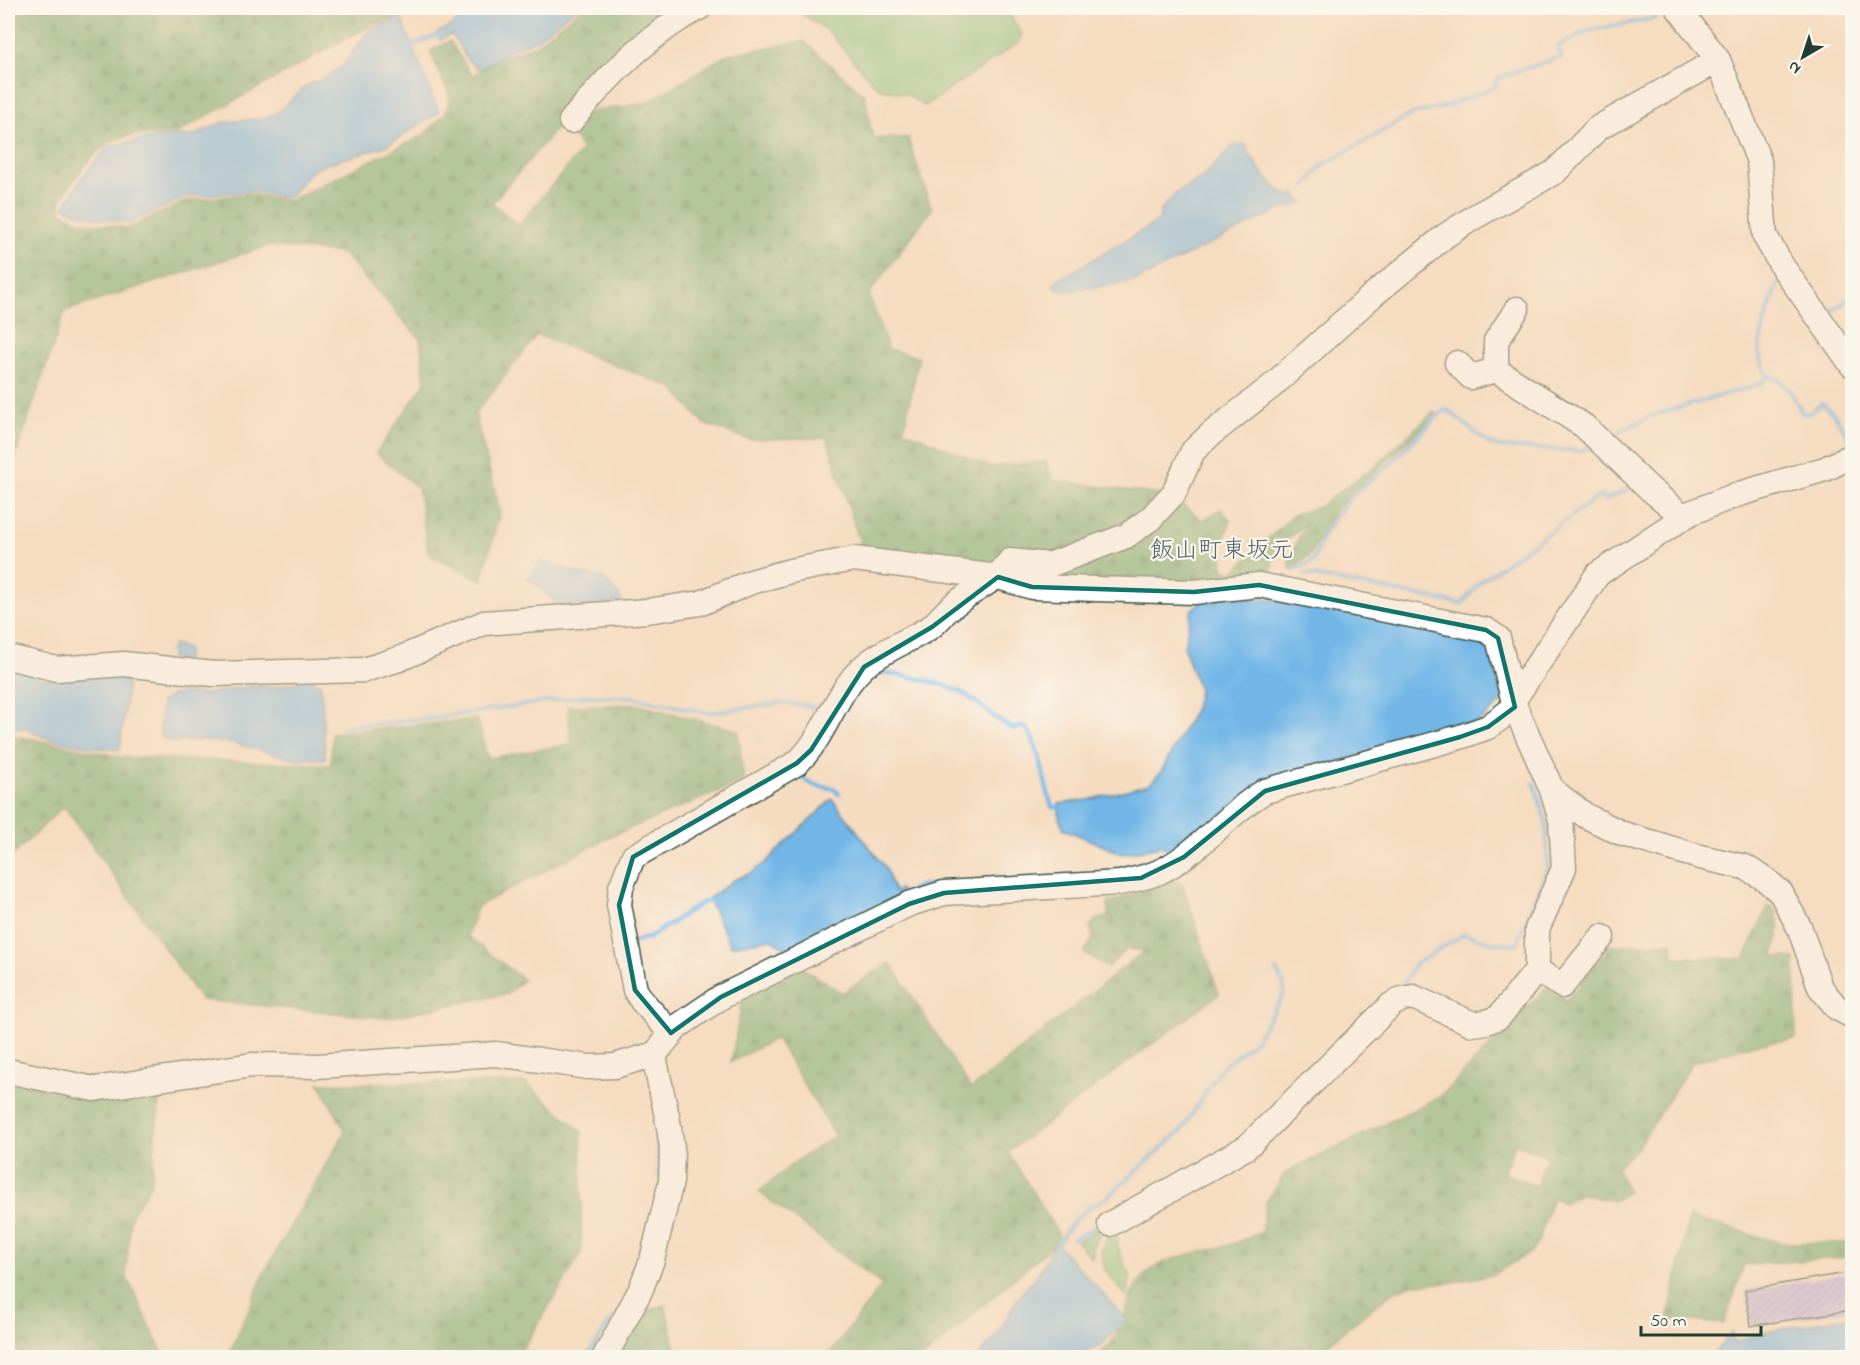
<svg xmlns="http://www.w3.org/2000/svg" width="1860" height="1365" viewBox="0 0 1860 1365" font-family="'Indie Flower','Klee One',sans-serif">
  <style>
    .green { fill: #7fc682; stroke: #4f825b; stroke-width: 1.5 }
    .forest { fill: url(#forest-firs); stroke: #437452; stroke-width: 1.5; fill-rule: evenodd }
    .water { fill: #71b6e7; stroke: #487a8e; stroke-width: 1.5 }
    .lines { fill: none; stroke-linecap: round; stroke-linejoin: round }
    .stream { stroke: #71b6e7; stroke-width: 4.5 }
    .building { fill: url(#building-hatch) }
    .minor-casing { stroke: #3f5549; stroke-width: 27 }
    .minor { stroke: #fff; stroke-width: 24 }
    .marked { fill: none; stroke: #0f766e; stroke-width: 4.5; stroke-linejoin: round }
    .labels { text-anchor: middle; stroke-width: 4.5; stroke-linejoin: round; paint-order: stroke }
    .quarter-label { font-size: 24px; fill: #576672; stroke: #fbf7ec }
  </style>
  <defs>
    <pattern id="forest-firs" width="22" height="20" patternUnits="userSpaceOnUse" patternTransform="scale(1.5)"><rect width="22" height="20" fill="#67ab70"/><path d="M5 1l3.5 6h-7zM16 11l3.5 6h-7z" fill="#548c5d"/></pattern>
    <pattern id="building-hatch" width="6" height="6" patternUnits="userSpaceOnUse" patternTransform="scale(1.5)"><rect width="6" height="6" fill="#bfb1e5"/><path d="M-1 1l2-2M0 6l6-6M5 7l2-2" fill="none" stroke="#9b91ba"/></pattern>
  </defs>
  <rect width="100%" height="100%" fill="#fbf7ec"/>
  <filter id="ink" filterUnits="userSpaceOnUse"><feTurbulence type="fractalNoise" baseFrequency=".0167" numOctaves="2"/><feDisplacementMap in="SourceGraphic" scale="12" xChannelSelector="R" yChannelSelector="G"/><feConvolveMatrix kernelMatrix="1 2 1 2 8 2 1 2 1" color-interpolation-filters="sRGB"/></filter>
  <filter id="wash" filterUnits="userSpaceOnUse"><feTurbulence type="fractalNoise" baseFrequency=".008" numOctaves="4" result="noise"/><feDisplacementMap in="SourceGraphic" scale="24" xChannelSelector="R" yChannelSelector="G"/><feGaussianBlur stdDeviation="1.35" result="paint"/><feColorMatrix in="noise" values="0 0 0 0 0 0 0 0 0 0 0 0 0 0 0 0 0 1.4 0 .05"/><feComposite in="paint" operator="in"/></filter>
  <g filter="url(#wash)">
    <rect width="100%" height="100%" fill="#f5dcc0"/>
    <path class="green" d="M796 8H1005L1022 33 1019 42 925 106 906 94 878 88 826 29 796 10Z
      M1102 1227 1104 1228 1094 1244 1092 1258 1077 1242Z
      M1117 1229C1117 1247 1120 1259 1130 1274L1128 1297C1109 1277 1085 1253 1117 1229Z"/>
    <path class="forest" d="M8 8H400L404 15 371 25 175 134C156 135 126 132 109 143 88 156 74 181 60 201L61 211 78 221 128 228 187 201 249 194 288 201 424 135 446 112 450 97 430 51 450 41 472 76 494 62 537 44 582 8H661L647 29 584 97 492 203 518 225 582 150 574 137 577 126 592 111 646 103 728 54 804 41 865 96 873 138H908L932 209 869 294 888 349 919 357 904 430 990 467 1046 461 1054 480 1161 495 1120 528 1045 557 995 570 861 546 827 438 747 439 704 424 673 388 537 335 475 414 500 511 482 581 428 554 418 488 376 453 425 383 420 339 342 253 268 246 65 311 8 479Z
      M1434 411 1437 414 1337 507 1310 555 1291 569 1288 561 1306 523 1273 552 1272 570 1266 577 1180 584 1066 581 1065 571 1140 544 1180 503 1203 520 1221 509 1231 521 1222 544 1223 568 1232 573 1293 515 1319 507 1377 464Z
      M635 704 738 730 744 781 609 837 478 906 467 936 524 980 507 994 386 1018 201 1000 64 806 8 860V738L18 736 122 757 331 765 332 733 477 719 488 758 571 744 568 706Z
      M1172 880 1182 882 1219 994 1008 1152 1061 1238 924 1357H827L882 1285 759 1192 796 1161 835 1136 776 1038 731 1062 745 984 787 958 842 993 890 962 971 1089 1145 950H1125L1108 967 1084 953 1093 939 1090 928 1095 920 1108 917V903Z
      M1768 906 1776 910 1780 928 1774 956 1795 958 1796 1039 1754 1044 1692 1063 1637 1149 1616 1167 1628 1191 1614 1201 1581 1194 1563 1203 1553 1197 1538 1243 1531 1252 1492 1275 1446 1283 1412 1284 1391 1293 1312 1357 1094 1358C1132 1334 1119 1298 1147 1273 1167 1256 1198 1253 1222 1247 1235 1244 1248 1237 1261 1232L1266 1202 1286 1172 1441 1096 1547 987 1567 1000 1610 946 1672 942 1674 957 1744 959ZM1515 1143 1547 1156 1536 1186 1503 1173Z
      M8 1078 81 1099 160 1095 151 1184 131 1215 126 1275 165 1357H8Z
      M319 1083H526L582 1132 581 1254 518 1357H228L266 1269 345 1131Z
      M1689 1217 1782 1243H1852V1257L1744 1265 1724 1324 1668 1319Z
      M665 1305 678 1357 620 1358 640 1312Z"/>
    <path class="water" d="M467 8H576L537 39 515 48 479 69 468 61 452 34 440 40 437 33 456 23Z
      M401 18 439 112 386 146 326 164 309 173 290 196 285 198 251 191 186 197 129 223C106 220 85 217 64 207L85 173 108 147 154 137 192 136 224 122 265 118 278 112 307 85 325 78 343 65 370 29Z
      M1245 144C1255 164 1269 187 1290 196L1295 193 1304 203 1279 210 1135 281 1070 291 1057 290 1054 286 1056 281 1152 225 1160 218V211L1176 193 1204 176 1233 146Z
      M542 560 580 574 603 577 624 602 561 607 528 578Z
      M1209 596 1216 604 1220 597 1272 600 1471 636 1485 643 1488 648 1504 700 1477 723 1297 773 1180 852 1160 846 1122 854 1064 829 1059 818V804L1088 800 1150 784 1161 772 1195 708 1199 691 1184 647 1192 609Z
      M175 644 188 649 186 661 171 659V649Z
      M13 669 43 679 124 675 128 678 120 750C98 749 76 744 53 740 38 737 25 724 8 728V672Z
      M313 679 321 685 325 759H294L233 743 204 740 173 742 160 737 161 703 172 695 183 693 207 694 249 686 275 687Z
      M832 799 886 868 894 892 900 889 905 898 793 954 772 939 731 946 708 899 734 880 751 873 765 863Z
      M1055 1242 1127 1320 1100 1346 1076 1357H978L998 1333 1017 1299 1038 1274Z
      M1852 1316V1357H1711L1732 1332 1735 1343 1756 1334Z"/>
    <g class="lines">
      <path class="stream" d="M407 48 442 33
        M1306 186 1321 166 1412 114 1447 106 1495 87 1497 78 1561 57 1558 46 1587 31 1655 18 1654 12 1662 8
        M1825 311 1831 313 1852 296
        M1767 376C1788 381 1793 394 1802 413L1808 414 1822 403 1834 414 1852 443
        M1613 435 1651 416 1761 384 1767 376C1765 369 1759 359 1759 353 1759 340 1772 294 1779 283
        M1294 570 1313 561 1324 534 1349 498 1391 463 1443 411 1448 410 1488 443 1500 447 1580 451 1594 445
        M1304 574 1462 604 1481 581 1601 495 1605 500 1629 489
        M871 670C900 676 933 679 959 691 979 701 993 719 1013 729L1022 726 1027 729C1042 753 1043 780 1052 807L1064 808
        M343 727 433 718 586 696 632 697 708 713 781 703 811 706 823 711
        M796 772C807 783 817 788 833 788L839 794
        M906 893 919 886 934 885
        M635 942 650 937 703 902 713 901
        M1400 990 1414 965 1464 934 1495 943 1517 944 1548 867 1546 822 1534 783
        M658 1132 659 1176 664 1180
        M1074 1239 1103 1223
        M1055 1248C1068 1226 1080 1209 1105 1199L1182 1130 1220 1069 1255 1041 1284 994V985L1276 970
        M586 1358 613 1318"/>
    </g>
    <g id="blocks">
      <path class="building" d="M1852 1272V1310L1751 1326 1745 1290Z"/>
    </g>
  </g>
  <g filter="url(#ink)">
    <use href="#blocks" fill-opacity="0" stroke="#3f5549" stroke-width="1.5"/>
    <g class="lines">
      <defs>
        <path id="minor" d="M1678 8 1718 60 1759 161 1765 236 1782 266 1852 365
          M571 121C606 78 649 33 699 8
          M1457 363 1471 377 1496 370 1584 426 1651 490 1684 517
          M1496 370V341L1517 309
          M8 657 57 669 124 664 213 674 364 670 399 659 484 623 647 611 701 603 751 582 790 571 854 559 998 577 1032 587 1194 592 1259 585 1486 630 1498 638 1515 707 1552 790 1586 816 1623 834 1700 857 1745 867 1765 879 1781 893 1800 929 1820 987 1837 1008 1852 1016
          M1513 701 1598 574 1690 513 1736 495 1825 469 1852 456
          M1537 970 1562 986 1602 937
          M671 1033 642 1001 635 990 619 905 621 887 633 857 797 763C826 736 834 695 862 668 882 650 907 642 929 628 937 623 942 615 949 609 970 590 993 585 1010 561L1049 565 1126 536 1150 519 1174 493 1193 451 1211 434 1272 386 1373 295 1445 236 1476 216 1555 172 1598 128 1718 60
          M8 1071 94 1089 252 1065 317 1066 496 1054 588 1067 615 1066 655 1054
          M1110 1224 1247 1147 1391 1005 1402 999 1413 997 1473 1024 1487 1022 1499 1017 1537 970V929L1564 868 1561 820 1552 790
          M604 1358 640 1291 652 1260 671 1182 672 1148 668 1121 655 1061V1054L677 1027 721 997 909 904 944 893 1120 883C1135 879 1151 877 1165 869 1202 849 1228 813 1265 791L1460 737 1488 727 1515 707"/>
      </defs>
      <use href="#minor" class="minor-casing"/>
      <use href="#minor" class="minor"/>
    </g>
  </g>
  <path d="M0 0H1860V1365H0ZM998 577 1032 587 1194 592 1259 585 1486 630 1498 638 1515 707 1488 727 1460 737 1265 791 1184 857 1141 878 944 893 909 904 721 997 671 1033 635 990 619 905 633 857 797 763 811 750 864 667 932 627Z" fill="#f5dcc0" fill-opacity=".55" fill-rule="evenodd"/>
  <path class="marked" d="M998 577 1032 587 1194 592 1259 585 1486 630 1498 638 1515 707 1488 727 1460 737 1265 791 1184 857 1141 878 944 893 909 904 721 997 671 1033 635 990 619 905 633 857 797 763 811 750 864 667 932 627Z"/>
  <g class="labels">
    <g class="quarter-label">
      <text x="1222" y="557">飯山町東坂元</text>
    </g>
  </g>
  <rect width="1860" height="1365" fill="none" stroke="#fbf7ec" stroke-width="30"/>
  <g transform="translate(1803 57) rotate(219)" stroke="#fbf7ec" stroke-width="4.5" paint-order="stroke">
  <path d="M0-4.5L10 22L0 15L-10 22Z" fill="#1f3d34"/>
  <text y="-9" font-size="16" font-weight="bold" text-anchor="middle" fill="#1f3d34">N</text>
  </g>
  <path d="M1641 1326v9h120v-9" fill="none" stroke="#1f3d34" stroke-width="3"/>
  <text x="1650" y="1326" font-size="18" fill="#1f3d34" stroke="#fbf7ec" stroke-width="4.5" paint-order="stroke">50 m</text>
</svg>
